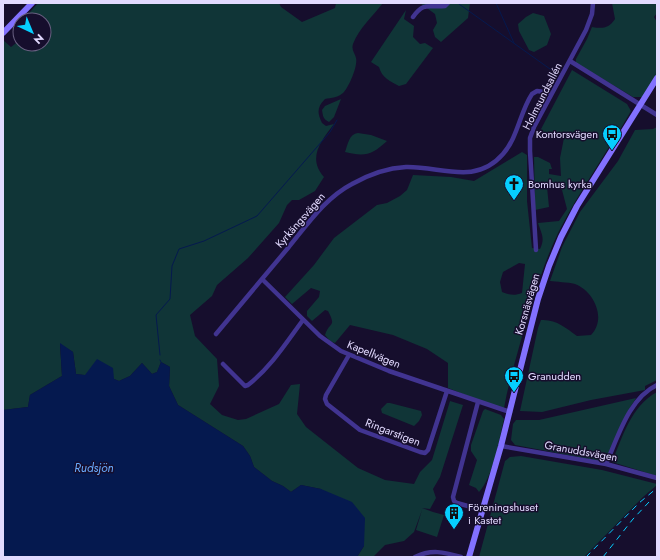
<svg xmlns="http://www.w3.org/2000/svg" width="660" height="560" viewBox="0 0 660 560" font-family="Jost,sans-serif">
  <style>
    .green { fill: #103537; fill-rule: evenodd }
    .water { fill: #05194f }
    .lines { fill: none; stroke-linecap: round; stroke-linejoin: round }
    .stream { stroke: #05194f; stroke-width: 1 }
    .street { stroke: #413491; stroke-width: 4.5 }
    .secondary { stroke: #8271ff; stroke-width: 6 }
    .rail { stroke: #06cfff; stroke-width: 1; stroke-dasharray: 6 5; stroke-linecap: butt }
    .labels { text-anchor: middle; stroke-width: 3; stroke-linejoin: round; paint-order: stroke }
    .street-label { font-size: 11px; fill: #e2daff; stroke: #160e2d }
    .poi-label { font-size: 11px; fill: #e2daff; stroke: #160e2d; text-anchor: start }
    .water-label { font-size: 12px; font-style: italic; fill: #68abff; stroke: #160e2d }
  </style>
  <rect width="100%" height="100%" fill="#160e2d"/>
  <path class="green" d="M38 3H279L281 7 302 22 335 8 336 3H383C373 16 359 28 353 44 351 50 355 53 356 58 358 66 349 87 343 93 339 97 331 98 325 99 317 107 317 113 322 123L326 126 334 124C321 141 307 158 324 177L315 191 299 200H292L287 205 279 223 248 258 217 285 212 296 190 315 195 336 217 359 219 386 210 404 222 415 238 420 246 419 279 404 291 385 300 384 297 414 306 427 358 468 385 480 414 484 420 472 432 460 450 401 463 405 440 477 433 489 436 498 430 509 422 508 433 512 431 520 433 512 444 515 437 537 416 530 422 510 414 532 404 541 385 545 373 557H357L364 546 321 489 301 485 291 492 283 486 272 481 254 467 250 456 243 446 178 405 169 386 170 367 161 362 157 372 152 374 142 363 130 376 119 381 114 379 76 374 73 352 60 344 62 376 30 395 28 407 3 410V40L11 47 20 40V44H44V20H23Z
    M420 3H470L468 18 441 42 435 37 433 30 437 23 435 14Z
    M612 3H657V13L654 17 657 22V75L642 97H633L576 63V59L587 39 592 27C603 29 609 28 615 19Z
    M406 10 404 19 414 26 413 37 420 44 425 43 433 48 406 84 399 86C390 81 382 78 379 67L371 62Z
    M533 13 544 16 551 34 547 45 534 52 529 50 519 31 518 24 526 17Z
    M572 70 627 104 631 111C608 151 580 190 559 231 542 266 532 303 521 340 515 362 508 385 504 408L478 400 448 388V363L427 349 393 335 350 325 335 343 330 341 325 335C329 321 337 328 328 311L325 310 312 321 307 316V311L319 297 320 291 311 288 292 304 285 297 314 265 334 238 377 205 387 203 400 196 407 190 413 175 451 177 474 181 522 152 527 155V201L532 248 540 249C545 238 542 235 538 223L559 221 567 209 562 190 553 184H548L547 187 549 207 535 210 534 157H538L550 163 552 169H549V174L561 176 560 158 564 138 540 131ZM519 263 525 264 522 293C515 296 509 295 502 292L500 282 503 272Z
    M341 99 334 117 329 122C323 119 323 116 322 110L325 106Z
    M657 127V380L645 386V390L591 400 542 412 520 411 538 328 541 320C556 319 566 328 577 336L591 335C607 319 594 291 575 284 567 282 557 282 550 281L562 247 580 212 618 161 635 130 653 129Z
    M358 133 371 135 387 141C372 155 365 157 345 152 348 144 349 134 358 133Z
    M657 392V448L656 453 657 454V476L612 462C623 436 631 406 657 392Z
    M636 398 628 411 605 462 515 445 511 440 513 424 516 420H539Z
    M387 403H390L421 411 422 415 419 421 414 426 382 413 381 409Z
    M485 409 501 415 504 419C499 440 493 477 479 492L476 488 469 485 477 460 471 451V445L483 411Z
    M521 456 602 470 657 484V485L643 497 584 557H479L505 461 510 457Z"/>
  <path class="water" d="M60 343 73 352 76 374 85 375 97 359 113 368 114 379 119 381 130 376 142 363 152 374 157 372 161 362 170 367 169 386 178 405 243 446 250 456 254 467 272 481 283 486 291 492 301 485 321 489 352 502 365 518 364 546 357 557H3V410L28 407 30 395 62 376Z"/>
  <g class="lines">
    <path class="stream" d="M496 3 514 43
      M459 4 557 74
      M160 355 156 315 170 299 172 266 179 249 204 241 257 216 330 132 337 120
      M160 360 161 362"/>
    <path class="street" d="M413 17C424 1 429 8 445 6L448 3
      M570 61 657 115
      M536 250 530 151V138L534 127 586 30 592 14 593 3
      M262 279 320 336 341 351 389 371 510 412
      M216 334C240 305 264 277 288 248 307 225 325 198 352 184 368 175 387 168 406 167 441 166 475 186 503 154 518 137 520 112 532 94L537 91 551 93
      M349 355 326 395 325 399 327 404 360 430 420 452 425 453 428 450 447 391
      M223 364 245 386 248 385C271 367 286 343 303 320
      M478 402 453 497 454 501 457 503 482 510
      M501 446 606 464 657 478
      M606 464C618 437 629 398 657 385
      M415 557C431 549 444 552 461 557"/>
    <path class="secondary" d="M3 33 32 3
      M469 557 501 446 526 346 538 299 549 266 561 237 577 206 657 78"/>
    <path class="rail" d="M586 557 639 503 657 488
      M603 557 633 519 649 502"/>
  </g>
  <defs>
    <symbol id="bus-pin" viewBox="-11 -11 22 30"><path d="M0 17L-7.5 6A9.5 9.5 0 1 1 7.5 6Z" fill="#06cfff" stroke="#160e2d"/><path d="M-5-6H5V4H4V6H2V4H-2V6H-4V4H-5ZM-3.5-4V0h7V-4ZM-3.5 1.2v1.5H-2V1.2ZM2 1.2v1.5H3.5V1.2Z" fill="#111"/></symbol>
    <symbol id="church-pin" viewBox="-11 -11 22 30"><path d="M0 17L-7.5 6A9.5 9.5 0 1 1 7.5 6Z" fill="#06cfff" stroke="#160e2d"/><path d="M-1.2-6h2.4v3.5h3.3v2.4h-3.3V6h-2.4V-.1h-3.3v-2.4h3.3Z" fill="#111"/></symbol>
    <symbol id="building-pin" viewBox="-11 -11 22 30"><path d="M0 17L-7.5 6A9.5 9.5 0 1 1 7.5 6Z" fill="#06cfff" stroke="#160e2d"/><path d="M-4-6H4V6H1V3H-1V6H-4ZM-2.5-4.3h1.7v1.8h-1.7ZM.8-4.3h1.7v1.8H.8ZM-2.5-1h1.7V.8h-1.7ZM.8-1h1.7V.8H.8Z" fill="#111"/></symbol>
  </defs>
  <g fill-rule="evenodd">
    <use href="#bus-pin" x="601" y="123" width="22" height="30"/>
    <use href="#church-pin" x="503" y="173" width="22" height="30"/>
    <use href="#bus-pin" x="503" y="365" width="22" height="30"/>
    <use href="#building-pin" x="443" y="502" width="22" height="30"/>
  </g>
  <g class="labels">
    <g class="street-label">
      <text transform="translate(542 96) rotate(-63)" y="4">Holmsundsallén</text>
      <text transform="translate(300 220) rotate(-49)" y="4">Kyrkängsvägen</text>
      <text transform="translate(527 304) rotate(-74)" y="4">Korsnäsvägen</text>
      <text transform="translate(374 354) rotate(22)" y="4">Kapellvägen</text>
      <text transform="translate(393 432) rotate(21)" y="4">Ringarstigen</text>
      <text transform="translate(581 451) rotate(10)" y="4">Granuddsvägen</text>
    </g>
    <g class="poi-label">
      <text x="598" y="138" text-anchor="end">Kontorsvägen</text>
      <text x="528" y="188">Bomhus kyrka</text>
      <text x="528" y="380">Granudden</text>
      <text x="468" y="511">Föreningshuset<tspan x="468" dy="13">i Kastet</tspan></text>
    </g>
    <g class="water-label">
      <text x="94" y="472">Rudsjön</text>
    </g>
  </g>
  <rect width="660" height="560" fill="none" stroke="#e2daff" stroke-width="8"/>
  <g transform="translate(32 32) rotate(136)"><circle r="19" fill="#160e2d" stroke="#686081"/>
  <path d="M0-3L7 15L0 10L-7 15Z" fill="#06cfff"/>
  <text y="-6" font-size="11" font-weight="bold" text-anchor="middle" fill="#e2daff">N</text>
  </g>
</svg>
